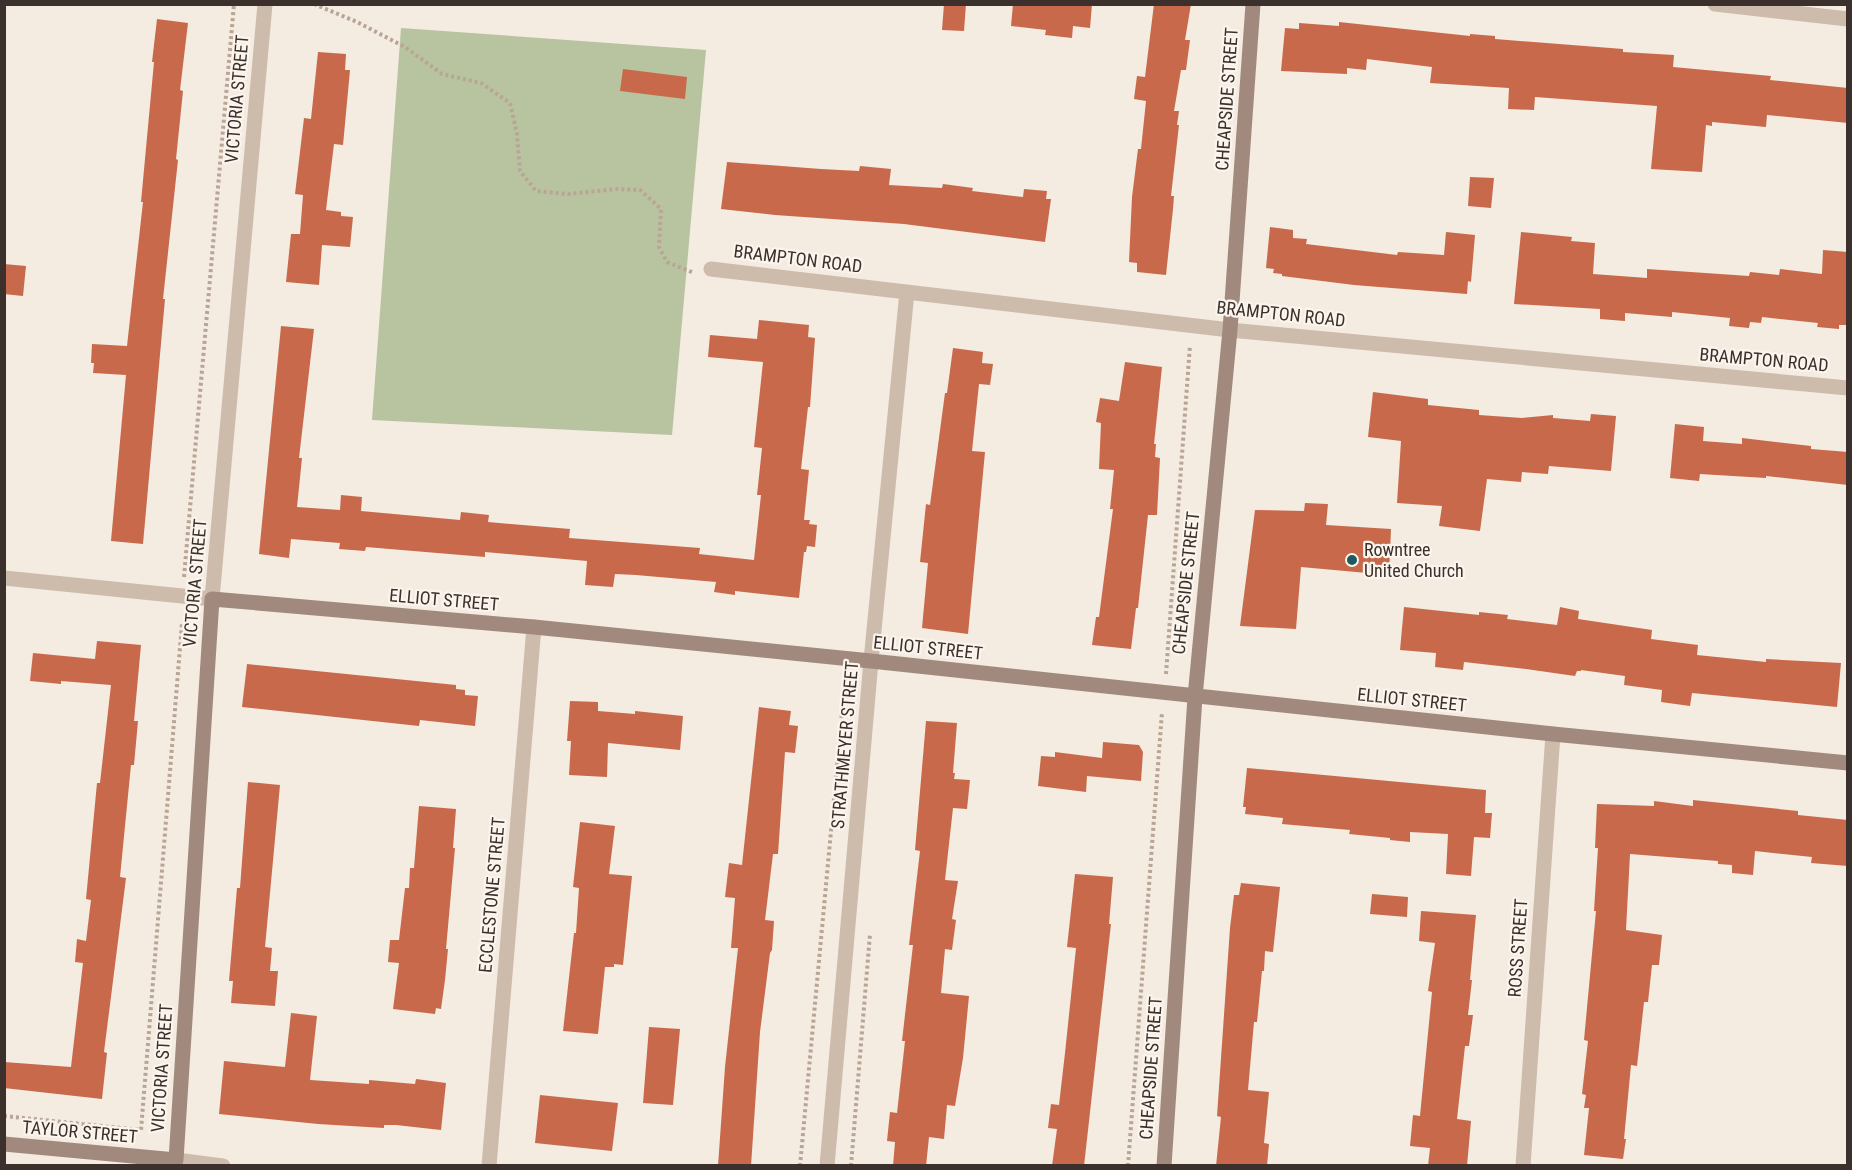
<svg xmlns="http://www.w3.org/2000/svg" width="1852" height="1170" viewBox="0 0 1852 1170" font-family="'Roboto Condensed',sans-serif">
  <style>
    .green { fill: #b8c4a0 }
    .building { fill: #c8694b }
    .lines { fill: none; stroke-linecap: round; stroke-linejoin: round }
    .path { stroke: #b9a596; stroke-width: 4; stroke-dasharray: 3 3; stroke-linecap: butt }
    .street { stroke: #cdbbac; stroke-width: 15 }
    .secondary { stroke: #a18a7d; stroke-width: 15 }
    .poi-dot { fill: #1f5a5e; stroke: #fbf5ee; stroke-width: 2 }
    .labels { text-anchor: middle; stroke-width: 4.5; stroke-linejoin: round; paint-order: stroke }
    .street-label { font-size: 18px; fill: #3b302b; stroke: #fbf5ee }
    .poi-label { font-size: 18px; fill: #3b302b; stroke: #fbf5ee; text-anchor: start }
  </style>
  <rect width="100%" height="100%" fill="#f4ebe1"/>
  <path class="green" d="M401 28 706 50 672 435 372 420Z"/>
  <path class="building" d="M944 4H966L964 31 942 30Z
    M1013 4H1092L1090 28 1073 26 1072 38 1045 35 1046 30 1011 26Z
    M1154 4H1191L1185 40H1190L1186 70H1181L1174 111H1179L1177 125H1179L1171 196H1174L1173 209 1166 275 1137 272V263L1129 262 1132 197 1138 149H1141L1146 101 1134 99 1137 76 1145 77Z
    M157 19 188 23 180 90 183 91 176 159 178 160 163 299H165L143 544 111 541 126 375 93 373 94 363H91L92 344 127 346 143 202H141L154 62H152Z
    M1339 22 1470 36V34L1495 36V39L1623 49V52L1674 55 1673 67 1771 76 1770 80 1848 88V123L1767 115 1766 127 1712 122V126L1706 125 1702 172 1651 169 1657 106 1535 97 1534 110 1508 109 1509 88 1430 83 1432 67 1367 59 1366 70 1347 68V74L1281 71 1285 28 1299 29V23L1339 26Z
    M318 52 346 54 345 70H350L343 145 334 144 326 210 341 212V216L353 217 350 247 322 245 319 285 286 282 291 234H300L303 195 295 194 304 118 311 119Z
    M623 69 687 77 685 99 620 91Z
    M727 162 821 169 859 171 860 166 891 169 889 185 942 188 943 184 973 188 972 191 1023 197 1024 189 1047 191 1046 199H1051L1045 242 904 224 775 215 721 209Z
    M1470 177 1494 178 1491 208 1468 206Z
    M1270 227 1293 230V238L1307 239 1306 244 1397 255 1398 252 1444 255 1446 232 1475 235 1471 282 1468 281 1467 294 1354 285 1282 276V274L1273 273 1274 269 1266 268Z
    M1521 232 1572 237 1571 241 1595 243 1593 274 1647 278V269L1749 276 1750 272 1779 275 1780 269 1822 274 1823 250 1848 252V325H1839V329L1817 327 1818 323 1762 317 1761 323 1750 322 1749 328 1729 326 1730 318 1672 312V317L1625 313V321L1600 319V309L1514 304Z
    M4 264 26 266 23 296 4 294Z
    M759 320 809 325 808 337 815 338 810 407H808L801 469 809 470 804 520H810L809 524 817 525 815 547 807 546 806 552H804L799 598 735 591V595L714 592 716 582 636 575 615 574 613 587 585 585 587 561 485 552V557L366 547 365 551 339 549 340 543 291 539 289 558 259 554 281 326 314 329 299 458H302L297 507 340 510 341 495 362 497 361 511 460 520 461 512 489 515 488 522 570 529 569 538 700 548 699 554 754 560 761 495H757L762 448 754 447 763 362 708 357 710 335 757 339Z
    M953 348 983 352 982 363 993 364 990 385 979 384 972 451 985 452 968 634 922 628 928 563 920 562 926 504 930 505 945 393H947Z
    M1125 362 1162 367 1154 444H1156L1155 457 1160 458 1157 515H1148L1138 608H1136L1131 649 1092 645 1096 617H1099L1113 509H1110L1114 470 1099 469 1101 423 1096 422 1100 398 1119 401Z
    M1373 392 1428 399V405L1479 410V415L1522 418 1553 415V418L1590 421 1591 414 1616 416 1611 471 1549 466 1548 474 1522 472 1521 482 1487 479 1480 531 1439 526 1442 506 1397 503 1401 441 1368 437Z
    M1675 424 1704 427 1703 441 1742 444V438L1811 446V449L1848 452V485L1766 476V478L1700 474 1699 481 1670 478Z
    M1305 503 1328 504 1326 525 1391 529 1389 575 1301 567 1296 629 1240 626 1255 510 1304 511Z
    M1404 607 1479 615V612L1508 615 1507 619 1557 625 1560 607 1579 611 1578 619 1652 630 1651 639 1698 645 1697 655 1766 662V659L1841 663 1837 707 1692 693 1690 706 1661 702 1662 690 1624 685 1625 676 1581 670V671H1577L1575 676 1526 669 1464 662 1463 670 1435 667 1436 653 1400 650Z
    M97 641 141 645 134 721H138L134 765H131L120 877 126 878 104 1052 107 1053 102 1099 4 1088V1062L71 1067 83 963 75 962 77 939 86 941 91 900 86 899 97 783H100L111 685 61 681V684L30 681 33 653 95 659Z
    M247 664 456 685V689L465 690V695L478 696 475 726 420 720 419 726 242 707Z
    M570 701 598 702V711L635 714V711L683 716 680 750 608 743 607 777 569 775 571 741H567Z
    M759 707 791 711 789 725 798 726 795 753 785 752 778 854H773L765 920 774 921 772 950 770 953 760 1032 751 1166H718L725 1067 738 948H731L735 898 725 897 729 863 742 865Z
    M926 721 957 723 953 773H955L954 779 970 780 967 809 953 808 945 880 958 881 952 919 956 920 952 950 945 949 941 993 969 996 963 1058 955 1106 947 1105 944 1139 929 1137 926 1166H893L895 1142 887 1141 890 1112 897 1113 905 1041H902L913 945H909L920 851 915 850Z
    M1103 742 1139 745 1143 752 1141 781 1087 776 1086 792 1038 786 1041 756 1055 757V752L1102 758Z
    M1247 768 1486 790 1485 813H1492L1490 838 1474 837 1471 876 1446 874 1448 834 1410 832V842L1390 840V838L1349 834 1350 830 1282 824 1283 818 1245 814 1246 807H1243Z
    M248 782 280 785 265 947 272 948 270 971H278L275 1006 231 1003 233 981H229L237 888H240Z
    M1693 800 1798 811V815L1848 820V866L1811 863 1812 857 1755 851 1753 875 1732 873V865L1718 864V861L1630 854 1626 930 1662 935 1659 965H1652L1648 1002H1644L1637 1066 1631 1065 1624 1139H1626L1623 1159 1584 1155 1589 1108H1584L1586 1095 1582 1094 1588 1041 1584 1040 1596 911H1594L1598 848H1595L1597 804 1654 806V801L1693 806Z
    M419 806 456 809 453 848H455L446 949H448L445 980 441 1009 436 1008 435 1014 393 1009 399 963 388 962 390 940H399L405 888H409L410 868H414Z
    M580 822 615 826 609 874 632 876 623 965 614 964V967H605L598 1034 563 1031 574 933H576L579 888 573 887Z
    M1075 874 1113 877 1109 924H1111L1084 1166H1052L1057 1129 1048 1128 1051 1104 1059 1105 1065 1053 1076 948 1067 947Z
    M1241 883 1280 887 1273 952 1265 951 1264 971H1262L1257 1022H1254L1248 1090 1269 1092 1264 1143 1269 1144 1267 1166H1216L1221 1117 1217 1116 1230 928 1234 895H1239Z
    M1372 894 1408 897 1407 917 1370 914Z
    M1421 911 1476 915 1470 980H1472L1468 1015H1473L1469 1046H1465L1457 1119 1471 1121 1467 1166H1428L1430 1148 1410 1146 1413 1115 1420 1116 1432 992 1428 991 1435 943 1419 941Z
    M291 1013 317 1016 310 1080 369 1084V1080L415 1084 416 1079 446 1083 441 1130 396 1125H384V1128L318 1124 219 1114 224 1061 285 1067Z
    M649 1027 680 1029 673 1105 643 1103Z
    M540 1095 618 1103 612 1151 535 1143Z"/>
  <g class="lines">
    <path class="path" d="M314 4 357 22 405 47 442 74 481 83 510 103 517 134 520 171 536 191 568 194 617 189 640 190 661 209 659 247 667 262 694 273
      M184 577 234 4
      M1166 674 1190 345
      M4 1116 141 1130 182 623
      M800 1166 845 680
      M851 1166 870 934
      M1128 1166 1162 712"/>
    <path class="street" d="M1715 4 1848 19
      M711 269 1230 330 1848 388
      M4 578 212 599 265 4
      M176 1166V1160L223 1166
      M489 1166 534 627
      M827 1166 871 661 907 292
      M1523 1166 1553 734"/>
    <path class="secondary" d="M4 1144 176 1160 212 599 534 627 871 661 1553 734 1848 763
      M1164 1166 1195 697 1230 330 1253 4"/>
  </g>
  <circle class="poi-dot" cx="1352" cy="560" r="6"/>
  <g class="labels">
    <g class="street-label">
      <text transform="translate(237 99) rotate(-85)" y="6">VICTORIA STREET</text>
      <text transform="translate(1227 99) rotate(-86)" y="6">CHEAPSIDE STREET</text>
      <text transform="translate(798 259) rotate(7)" y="6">BRAMPTON ROAD</text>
      <text transform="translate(1281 314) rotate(6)" y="6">BRAMPTON ROAD</text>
      <text transform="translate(1764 360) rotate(5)" y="6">BRAMPTON ROAD</text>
      <text transform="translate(195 583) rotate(-85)" y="6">VICTORIA STREET</text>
      <text transform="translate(1186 583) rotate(-84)" y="6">CHEAPSIDE STREET</text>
      <text transform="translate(444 600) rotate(5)" y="6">ELLIOT STREET</text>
      <text transform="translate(928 648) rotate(6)" y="6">ELLIOT STREET</text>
      <text transform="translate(1412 700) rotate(6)" y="6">ELLIOT STREET</text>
      <text transform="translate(845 745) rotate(-85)" y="6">STRATHMEYER STREET</text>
      <text transform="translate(492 895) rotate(-85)" y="6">ECCLESTONE STREET</text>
      <text transform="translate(1518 948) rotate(-86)" y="6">ROSS STREET</text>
      <text transform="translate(162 1068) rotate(-86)" y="6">VICTORIA STREET</text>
      <text transform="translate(1151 1068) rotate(-86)" y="6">CHEAPSIDE STREET</text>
      <text transform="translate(80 1132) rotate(5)" y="6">TAYLOR STREET</text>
    </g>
    <g class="poi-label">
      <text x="1364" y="556">Rowntree<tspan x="1364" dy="21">United Church</tspan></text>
    </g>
  </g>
  <rect width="1852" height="1170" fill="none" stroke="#3b302b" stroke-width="12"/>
</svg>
